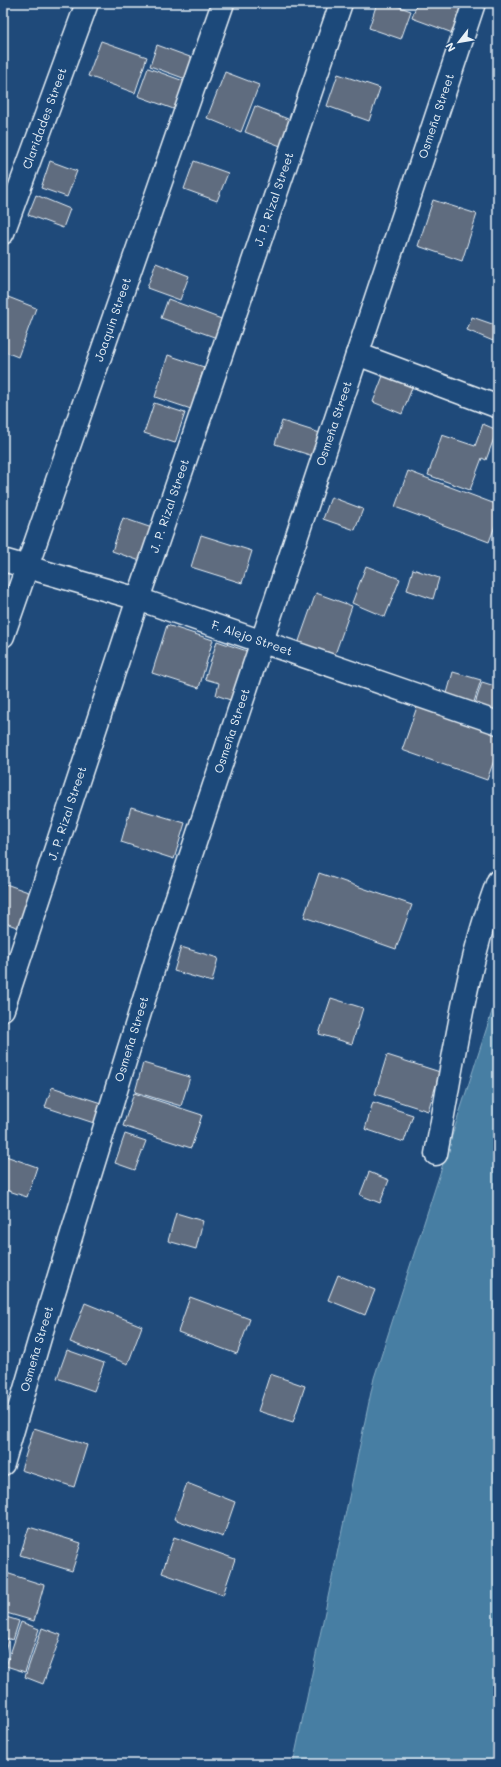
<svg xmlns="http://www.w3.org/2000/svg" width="501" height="1767" viewBox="0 0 501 1767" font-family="Mali,sans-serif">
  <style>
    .water { fill: #477ea3; stroke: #87acc5 }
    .building { fill: #5f6c7f; stroke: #e8f1f8 }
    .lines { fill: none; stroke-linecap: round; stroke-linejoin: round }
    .street-casing { stroke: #e8f1f8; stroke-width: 25 }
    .secondary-casing { stroke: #e8f1f8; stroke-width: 25 }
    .street { stroke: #1f4a7a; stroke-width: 22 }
    .secondary { stroke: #1f4a7a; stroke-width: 22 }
    .labels { text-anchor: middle; stroke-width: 4; stroke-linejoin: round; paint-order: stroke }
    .street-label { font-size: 12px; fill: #e8f1f8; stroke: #1f4a7a }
  </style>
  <rect width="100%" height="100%" fill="#1f4a7a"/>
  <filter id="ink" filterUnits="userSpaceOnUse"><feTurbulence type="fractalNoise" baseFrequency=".025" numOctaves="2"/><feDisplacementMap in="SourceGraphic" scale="8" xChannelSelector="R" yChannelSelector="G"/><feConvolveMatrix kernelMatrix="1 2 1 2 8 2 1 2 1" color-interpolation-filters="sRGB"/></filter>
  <g filter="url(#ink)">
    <path class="water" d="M498 993V1764H293L374 1378Z"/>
    <path class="building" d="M377 3H389L411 11 401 39 369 28Z
      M417 3H452L468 9 458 35 412 18Z
      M101 41 147 57 135 93 88 76Z
      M157 45 201 61 194 82 150 66Z
      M148 68 189 83 179 111 138 96Z
      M225 72 259 85 241 132 207 118Z
      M338 74 380 88 369 121 327 106Z
      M255 106 293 121 283 147 245 132Z
      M50 161 77 171 67 197 41 188Z
      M194 161 228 173 217 201 184 189Z
      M36 195 70 209 63 228 28 215Z
      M433 200 477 214 462 261 418 246Z
      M156 263 189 276 180 300 147 288Z
      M3 295 36 308 18 357 3 351Z
      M168 299 224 320 217 338 161 318Z
      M472 317 498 326 493 341 467 330Z
      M168 355 204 367 191 409 155 397Z
      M386 368 415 380 402 414 373 402Z
      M154 403 185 413 175 443 144 433Z
      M282 421 320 433 313 456 275 444Z
      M483 424 497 430 486 460 482 458 470 490 428 475 442 435 475 446Z
      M408 471 498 505V518L489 542 395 507Z
      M331 497 363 509 355 530 323 519Z
      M123 518 155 529 143 562 112 551Z
      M201 535 252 551 242 583 191 567Z
      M366 566 400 579 385 617 352 603Z
      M413 569 439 578 433 599 407 590Z
      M316 593 352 606 334 657 298 644Z
      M167 625 213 640 199 688 152 673Z
      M217 641 250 652 233 701 216 695 219 683 205 679Z
      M453 672 481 680 473 705 446 697Z
      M482 682 498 687V715L474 707Z
      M418 704 498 732V749L487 780 402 750Z
      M131 807 185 823 174 859 121 842Z
      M319 873 412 905 396 949 304 917Z
      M3 883 31 893 19 928 3 922Z
      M181 947 218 958 212 982 174 971Z
      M331 998 363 1008 352 1044 319 1034Z
      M387 1055 440 1072 428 1111 375 1094Z
      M143 1063 190 1077 181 1106 135 1092Z
      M52 1087 104 1104 97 1124 45 1107Z
      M134 1093 202 1115 191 1148 123 1126Z
      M373 1102 413 1115 404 1142 365 1129Z
      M125 1134 146 1141 135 1170 115 1163Z
      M3 1155 37 1167 27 1197 3 1189Z
      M369 1172 389 1180 380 1203 360 1195Z
      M176 1213 203 1221 196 1249 168 1241Z
      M338 1275 375 1290 365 1315 328 1300Z
      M190 1297 250 1319 237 1354 178 1332Z
      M85 1303 142 1326 128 1364 70 1342Z
      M67 1350 104 1363 94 1391 57 1378Z
      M270 1374 305 1386 293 1422 258 1411Z
      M34 1428 87 1445 74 1487 21 1470Z
      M187 1483 235 1502 223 1537 174 1519Z
      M29 1527 81 1543 72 1571 20 1555Z
      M174 1537 235 1559 223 1595 162 1573Z
      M3 1572 44 1585 34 1621 3 1612Z
      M3 1616 19 1621 13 1640 3 1637Z
      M21 1622 39 1629 25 1672 6 1666Z
      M42 1628 61 1635 43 1684 25 1677Z
      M3 1638 8 1640 3 1658Z"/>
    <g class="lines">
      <defs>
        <g id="street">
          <path id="s1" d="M3 233 87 3"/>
          <path d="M357 354 496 406"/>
          <path id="s2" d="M3 560 138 599 498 723"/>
          <path id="s3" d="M3 636 223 3"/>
          <path d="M436 1154C453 1064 465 967 498 881"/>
          <path id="s4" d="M3 1464 42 1331 158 954 474 3"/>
        </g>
        <g id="secondary">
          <path id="s5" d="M3 1009 138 599 341 3"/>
        </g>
      </defs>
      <use href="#street" class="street-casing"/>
      <use href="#secondary" class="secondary-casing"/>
      <use href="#street" class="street"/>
      <use href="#secondary" class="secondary"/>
    </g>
  </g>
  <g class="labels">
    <g class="street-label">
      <text dy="4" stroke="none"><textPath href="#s4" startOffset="1416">Osmeña Street</textPath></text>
      <text dy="4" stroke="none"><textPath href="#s1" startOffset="122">Claridades Street</textPath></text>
      <text dy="4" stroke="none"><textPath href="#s5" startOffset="854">J. P. Rizal Street</textPath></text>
      <text dy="4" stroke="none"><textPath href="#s3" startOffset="335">Joaquin Street</textPath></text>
      <text dy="4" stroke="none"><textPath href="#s4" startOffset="1092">Osmeña Street</textPath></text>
      <text dy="4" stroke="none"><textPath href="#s5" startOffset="530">J. P. Rizal Street</textPath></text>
      <text dy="4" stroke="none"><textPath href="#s2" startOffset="261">F. Alejo Street</textPath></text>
      <text dy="4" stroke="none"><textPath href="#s4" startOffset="768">Osmeña Street</textPath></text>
      <text dy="4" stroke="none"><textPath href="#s5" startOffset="206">J. P. Rizal Street</textPath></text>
      <text dy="4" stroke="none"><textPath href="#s4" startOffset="444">Osmeña Street</textPath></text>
      <text dy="4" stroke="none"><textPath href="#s4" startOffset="120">Osmeña Street</textPath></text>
    </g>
  </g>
  <rect width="501" height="1767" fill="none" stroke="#1f4a7a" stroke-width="16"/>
  <rect x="8" y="8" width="485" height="1751" fill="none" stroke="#e8f1f8" stroke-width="1.5" filter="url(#ink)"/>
  <g transform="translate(459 42) rotate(239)" stroke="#1f4a7a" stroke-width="3" paint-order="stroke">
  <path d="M0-3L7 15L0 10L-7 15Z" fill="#e8f1f8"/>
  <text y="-6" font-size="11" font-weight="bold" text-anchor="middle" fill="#e8f1f8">N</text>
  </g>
</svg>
